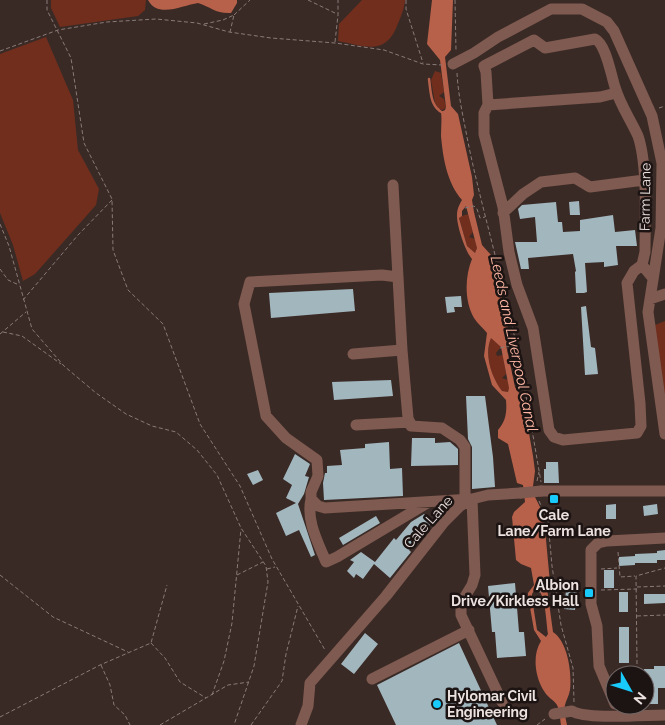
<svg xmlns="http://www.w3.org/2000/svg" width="665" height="725" viewBox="0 0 665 725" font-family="Raleway,sans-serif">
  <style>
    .green { fill: #712e1d }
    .water { fill: #b7614b; fill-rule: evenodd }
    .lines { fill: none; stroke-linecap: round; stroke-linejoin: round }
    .stream { stroke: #b7614b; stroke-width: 2.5 }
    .building { fill: #a2b6be }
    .path { stroke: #897b78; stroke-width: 1; stroke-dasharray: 4 2.5; stroke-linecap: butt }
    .minor { stroke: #7f5a50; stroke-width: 11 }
    .minor-bridge { stroke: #7f5a50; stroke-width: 11 }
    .poi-dot { fill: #19cafc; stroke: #1c1413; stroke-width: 2 }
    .labels { text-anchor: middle; stroke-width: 5; stroke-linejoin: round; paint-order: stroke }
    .street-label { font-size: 14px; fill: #ece2df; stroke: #1c1413 }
    .poi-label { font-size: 14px; font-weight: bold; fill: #ece2df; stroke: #1c1413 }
    .water-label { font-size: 15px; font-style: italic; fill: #fdb6a3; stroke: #1c1413 }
  </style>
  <rect width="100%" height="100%" fill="#3a2a26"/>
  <path class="green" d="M51 0H146L145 10 138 16 60 27 51 8Z
    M362 0H405C404 10 401 16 397 26 385 56 364 46 338 41L339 24Z
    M46 37 73 100 78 150 99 189 96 205 35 274 23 281 13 245 0 213V54Z
    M435 71 441 73 444 92 439 96 444 99 446 107 443 110 439 109 435 103 431 80Z
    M468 214 473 232 469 237 475 239 477 248 475 253 467 246 459 217Z
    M665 321V409L650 327Z
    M491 337 501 347 496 353 497 356 503 355 506 374 502 378 508 380 509 388 508 392 502 391C490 376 485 355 491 337Z"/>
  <path class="water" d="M148 0H237V3L231 13C216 14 211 7 198 3 183 5 158 19 148 0Z
    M432 0H453L451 50 445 57 451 106 458 114 472 177 474 195 472 200 474 212 482 245 491 255 504 305 509 336 506 345 515 387 523 399 533 456 535 471 533 486 534 495 542 511 544 518 550 583 547 588 553 632C568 642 572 673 570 690 569 696 566 700 565 705 563 711 566 719 567 725H561C560 719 560 711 557 705 554 700 547 697 544 691 535 677 532 655 541 641L534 630 528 596V593L534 585 531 568 521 564 516 560 512 517 514 512 525 502 523 485 517 483 508 444 498 438V430C506 421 507 412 506 400L492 385 484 356 487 333C483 328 477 323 474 318 464 301 465 276 472 259 465 251 457 226 457 216 457 209 459 205 462 200 447 183 443 158 441 136 441 128 442 120 441 112L445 110 446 107 440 60 427 44ZM466 206 477 248 475 253 467 246 459 218 462 216V211ZM491 338 501 347 509 388 508 392 502 391C491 377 484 354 491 338ZM536 587C546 594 546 622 548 634L546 637 537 630 532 598V594Z"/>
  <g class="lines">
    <path class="stream" d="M429 79C431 93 430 106 443 113"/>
  </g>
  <path class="building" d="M579 201 580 215H570L569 202Z
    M556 202 558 222H562L563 232 580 231V220L613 215 615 232 635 230 637 246H616L618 265 604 267V262L585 263 587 292 584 293H576L575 272 576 271 573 254 528 258 529 269H521L515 242H537L535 217 520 219 518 209 522 205Z
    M353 289 355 311 271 318 269 293Z
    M461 296 462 307H454L455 312 447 313 445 297Z
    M586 306 591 347 595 348 598 374 585 375 581 307Z
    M391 380 393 396 334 400 332 382Z
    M466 396H485L493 457 495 487 472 489V447L468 439Z
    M412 438H435V443L450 442 458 449V465L411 466Z
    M389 442 390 469 402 468 403 496 324 500 323 483 325 473H327V466L342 465 340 450 365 448V444Z
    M295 454 310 464 305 476 309 477 304 494 298 504 315 555 311 557 299 530 286 536 276 513 296 503 286 498 292 485 283 479Z
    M546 462H558L559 483H544V469H546Z
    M258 470 263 480 253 485 247 474Z
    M616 504V519H606V505Z
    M657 504 658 514 644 516 643 506Z
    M424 514 433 521 409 550 411 552 390 578 374 564 363 579 356 574 354 578 347 571 354 562 350 560 361 552 375 562 394 538 396 540 411 522Z
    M376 516 380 523 343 545 339 538Z
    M665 550V560H657V563H635V565L619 566V557L635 556V554L657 553V551Z
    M604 570H614V588H604Z
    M515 583 519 632H524L526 656 497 658 495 632H492L488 586Z
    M566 590 577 591 575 610 564 609Z
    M619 592H628V612H619Z
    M644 594H665V603L644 604Z
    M619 627H629V663H619Z
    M365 633 378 644 354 674 341 664Z
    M459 643 497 725H396L377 685Z
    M654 666H665V688H658V704H645L644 669H654Z"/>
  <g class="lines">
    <path class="path" d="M47 0V10L71 58 84 143 112 199 113 250 128 290 163 324 200 424 240 486 272 559 325 650
      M308 0 337 14
      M406 0V9L423 63
      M455 0 456 51
      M234 15 250 0
      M204 24 223 20 234 15 230 32
      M335 42 338 15V0
      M0 51 58 30 107 22 156 19 197 23 229 32 271 38 335 43 384 50 423 64 442 65
      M457 73C458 94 463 116 467 137 475 178 486 218 496 259 516 332 528 407 541 482
      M659 108 665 106
      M465 208 474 206 477 209 480 218 485 217
      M0 224 9 246 32 329 64 366 96 393 126 414 152 426 176 432 197 450 217 475 241 528 266 566 268 582 254 666 234 725
      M0 269 8 280 19 285
      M23 300 78 235 112 200
      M3 332 22 336 61 364
      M0 334 26 312
      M500 348 508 346 511 348 514 356 518 355
      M537 481 539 472
      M539 501 548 521 552 566 561 625 573 668 574 702
      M618 552 620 577 635 576
      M267 569 275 567
      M601 569 617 568
      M0 575 53 617 128 652
      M237 575 263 562
      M637 587 665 586
      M601 590 637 589
      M539 592 552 591 558 597
      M637 616 665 615
      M151 643 165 658 180 682 206 698
      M637 664 636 576 665 568
      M101 665 110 685 114 705 125 715 130 725
      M212 695 224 661 232 623 241 529
      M0 717 100 665 151 643 167 585
      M160 725 228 685 249 682
      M251 725 282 681 286 654 298 606
      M537 725 545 719"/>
    <path class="minor" d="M453 64 474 53 498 37 551 9H582L607 22 614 31 652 116 662 163 661 228 648 312 665 434
      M488 105 600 97 616 93
      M393 185 398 277
      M503 213 523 194 541 182 575 178 590 187 644 180
      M642 265 634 271 627 283 640 403 641 426 637 433 563 440 554 437 549 430 533 328 517 285 509 252 503 207 484 134V113L488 105 486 72 484 66 534 40 545 48 595 39C606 44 611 75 615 87 620 105 631 120 638 136 648 165 645 221 645 252L642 265 652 277
      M650 299 665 294
      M353 354 402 350
      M356 425 410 422
      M541 491H665
      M311 499C306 521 318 542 326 562L337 557 429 502
      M465 499V447L460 440 442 428 411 426 408 418 402 350 398 277 382 275 250 282 244 304 266 416 286 438 317 460 318 476 311 492V499L318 506 325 508 472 499 475 575 472 585 461 603V615L502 702
      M372 679 469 630
      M615 704 599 666 597 626 591 604V550L598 543 607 541 665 538
      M554 714 572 711C587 720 645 715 665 715
      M301 725 308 706 310 683 386 596 444 522 460 506 472 499 488 495 521 493"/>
    <path class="minor-bridge" d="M521 493 541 491"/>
  </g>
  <g class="poi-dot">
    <rect x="549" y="494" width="10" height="10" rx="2.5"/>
    <rect x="584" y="588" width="10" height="10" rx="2.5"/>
    <circle cx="437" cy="704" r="5"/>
  </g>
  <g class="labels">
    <g class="street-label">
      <text transform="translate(645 197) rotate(-89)" y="5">Farm Lane</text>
      <text transform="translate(428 522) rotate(-48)" y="5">Cale Lane</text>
    </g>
    <g class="poi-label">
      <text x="554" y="520">Cale<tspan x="554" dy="16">Lane/Farm Lane</tspan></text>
      <text x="579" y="590" text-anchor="end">Albion<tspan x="579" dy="16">Drive/Kirkless Hall</tspan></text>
      <text x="447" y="701" text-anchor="start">Hylomar Civil<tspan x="447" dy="16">Engineering</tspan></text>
    </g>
    <g class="water-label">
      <text transform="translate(514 344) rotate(78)" y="5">Leeds and Liverpool Canal</text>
    </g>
  </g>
  <g transform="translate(630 690) rotate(129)"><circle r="24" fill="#1c1413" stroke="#6f6665"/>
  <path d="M0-4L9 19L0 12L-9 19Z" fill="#19cafc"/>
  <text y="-8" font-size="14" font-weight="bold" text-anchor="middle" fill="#ece2df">N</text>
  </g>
</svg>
